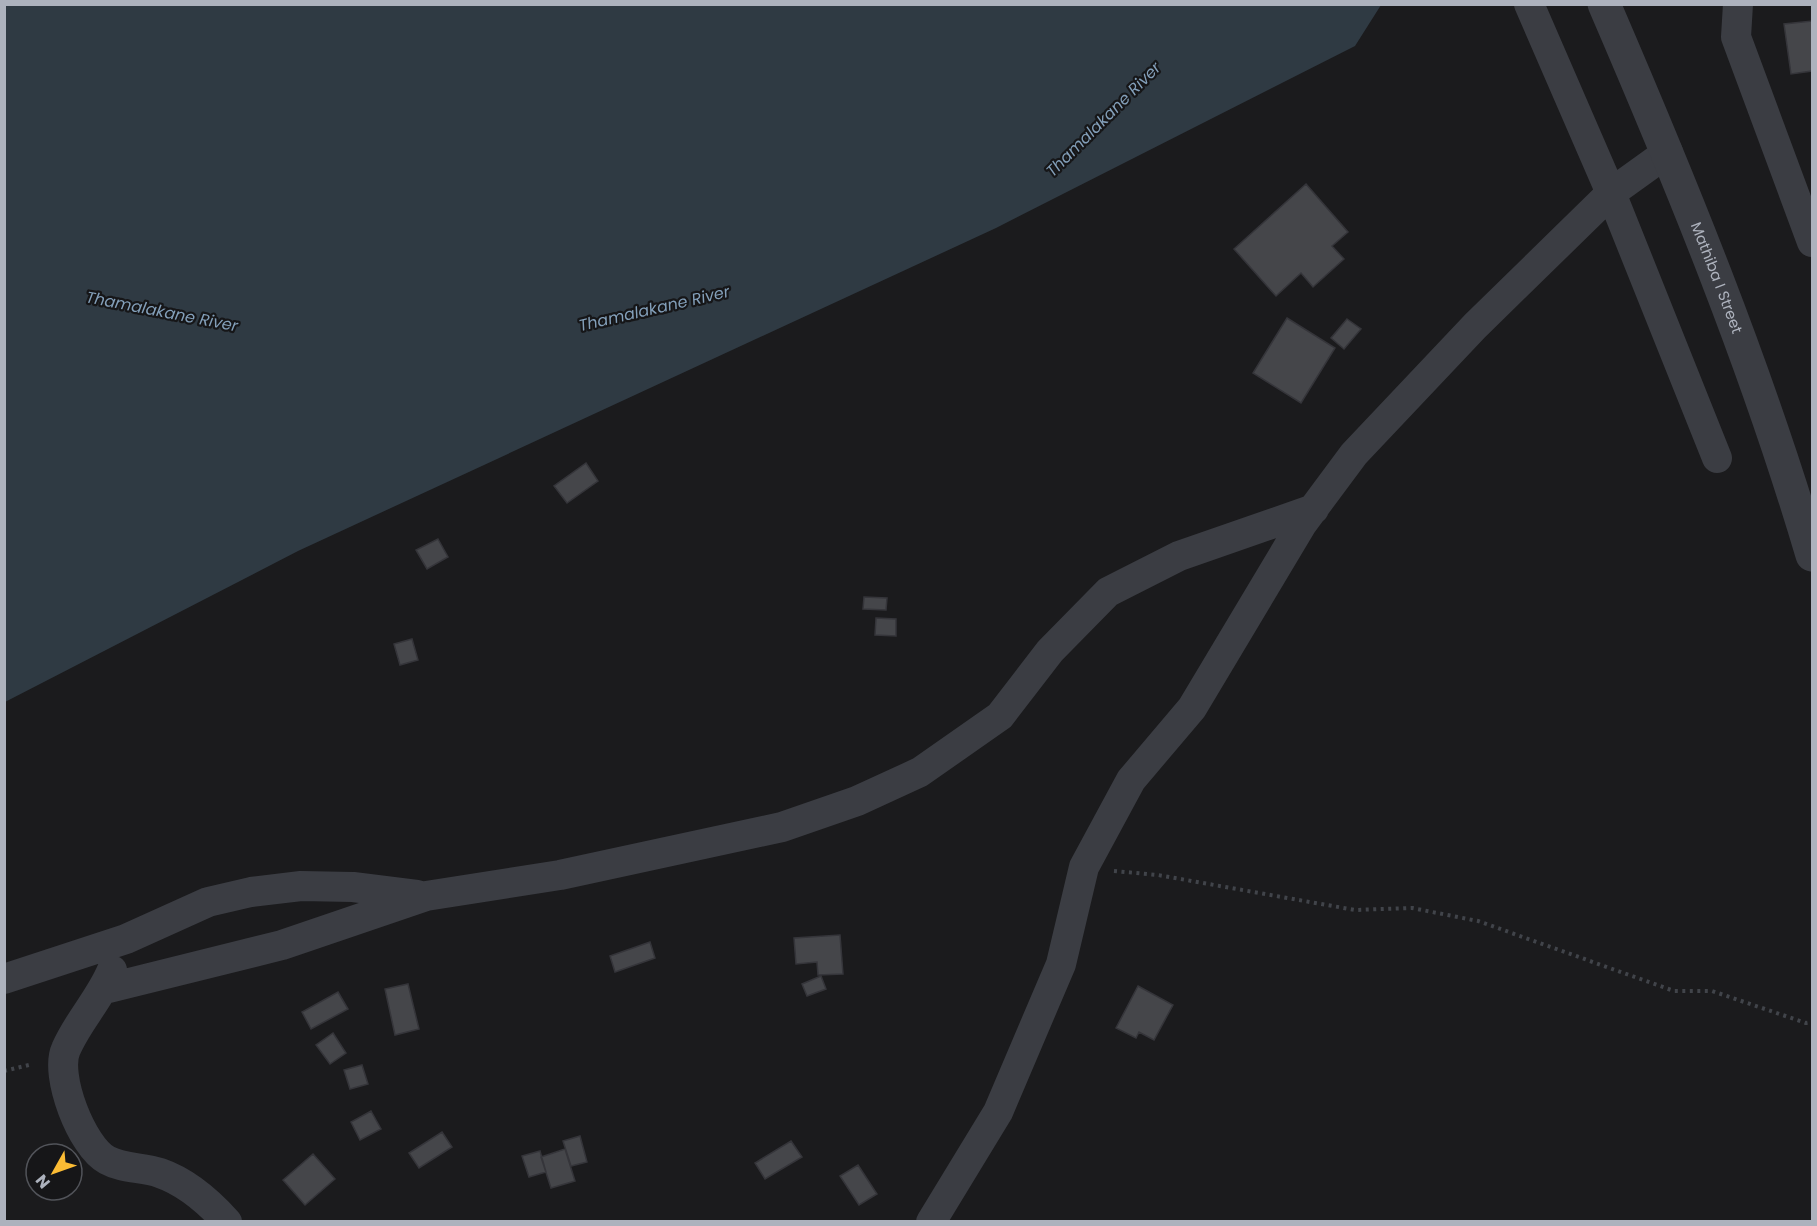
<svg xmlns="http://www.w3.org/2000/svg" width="1817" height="1226" viewBox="0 0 1817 1226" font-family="Poppins,sans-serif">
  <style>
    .water { fill: #2f3a43 }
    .building { fill: #45464a; stroke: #35353a; stroke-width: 1.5 }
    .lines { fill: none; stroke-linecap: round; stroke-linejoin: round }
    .path { stroke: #41444a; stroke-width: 4; stroke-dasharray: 3 4.5; stroke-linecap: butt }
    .minor { stroke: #3b3d43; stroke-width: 30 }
    .tertiary { stroke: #3b3d43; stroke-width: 33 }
    .labels { text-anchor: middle; stroke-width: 4.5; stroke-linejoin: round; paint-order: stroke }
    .street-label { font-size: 15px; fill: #adb2bd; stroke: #161618 }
    .water-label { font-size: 16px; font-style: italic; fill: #839fb9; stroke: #161618 }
  </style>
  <rect width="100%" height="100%" fill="#1b1b1d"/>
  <path class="water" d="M5 4H1381V5L1355 46 996 228 298 551 5 702Z"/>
  <path class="building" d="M1812 21V71L1791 74 1784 24Z
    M1306 184 1348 232 1332 246 1344 259 1313 287 1301 273 1276 296 1234 249Z
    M1287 318 1335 348 1301 403 1253 373Z
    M1347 319 1361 329 1344 349 1331 338Z
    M586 463 598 481 567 503 554 486Z
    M438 539 448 557 427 569 416 550Z
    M864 597 887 598 886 610 863 609Z
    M876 618 896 619V636L875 635Z
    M412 639 418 660 400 665 394 644Z
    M840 935 843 974 818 975 817 962 796 964 794 938Z
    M650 942 655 958 615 972 610 956Z
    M821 976 826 989 807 996 802 984Z
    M408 984 419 1029 395 1035 385 989Z
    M1138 986 1173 1005 1154 1040 1139 1032 1136 1038 1116 1028Z
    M338 992 348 1009 311 1029 302 1012Z
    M333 1033 346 1053 330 1064 316 1045Z
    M362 1065 368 1084 350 1089 344 1070Z
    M371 1111 381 1129 360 1140 351 1122Z
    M442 1132 452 1147 419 1168 409 1153Z
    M580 1136 587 1162 571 1166 563 1141Z
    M791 1141 802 1157 765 1179 755 1163Z
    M565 1149 575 1181 551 1188 541 1157Z
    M540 1151 546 1172 529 1177 522 1156Z
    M313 1154 335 1179 305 1205 283 1180Z
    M858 1165 877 1194 859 1205 840 1176Z"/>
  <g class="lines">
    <path class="path" d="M1114 871 1158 875 1355 910 1412 908 1478 921 1674 991H1712L1806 1023 1812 1022
      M4 1071 33 1064"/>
    <path class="minor" d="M1529 4 1611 193 1717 458
      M1738 4 1736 37 1812 242
      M112 970C100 999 78 1021 66 1049 54 1075 82 1147 107 1160 123 1169 143 1167 160 1173 186 1182 209 1202 227 1222
      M4 979 126 939 208 902 251 892 301 886 353 887 417 895
      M105 989 282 945 426 896 560 875 782 827 857 801 920 772 1000 716 1050 651 1108 592 1179 556 1314 509
      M931 1222 998 1112 1061 964 1084 867 1131 780 1192 708 1302 524 1354 454 1475 326 1611 193 1668 152"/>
    <path class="tertiary" id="s1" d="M1604 4C1682 185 1756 366 1812 555"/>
  </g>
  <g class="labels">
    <g class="street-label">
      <text dy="5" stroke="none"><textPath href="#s1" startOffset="296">Mathiba I Street</textPath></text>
    </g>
    <g class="water-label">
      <text transform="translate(1103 119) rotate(-45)" y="6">Thamalakane River</text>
      <text transform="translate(654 308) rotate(-13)" y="6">Thamalakane River</text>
      <text transform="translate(162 311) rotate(11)" y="6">Thamalakane River</text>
    </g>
  </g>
  <rect width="1817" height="1226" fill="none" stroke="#adb2bd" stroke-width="12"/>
  <g transform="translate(54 1172) rotate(230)"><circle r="28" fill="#161618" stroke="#52545a" stroke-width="1.5"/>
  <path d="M0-4.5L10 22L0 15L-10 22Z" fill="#fcbc34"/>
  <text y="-9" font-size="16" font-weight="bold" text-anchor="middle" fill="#adb2bd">N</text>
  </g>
</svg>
